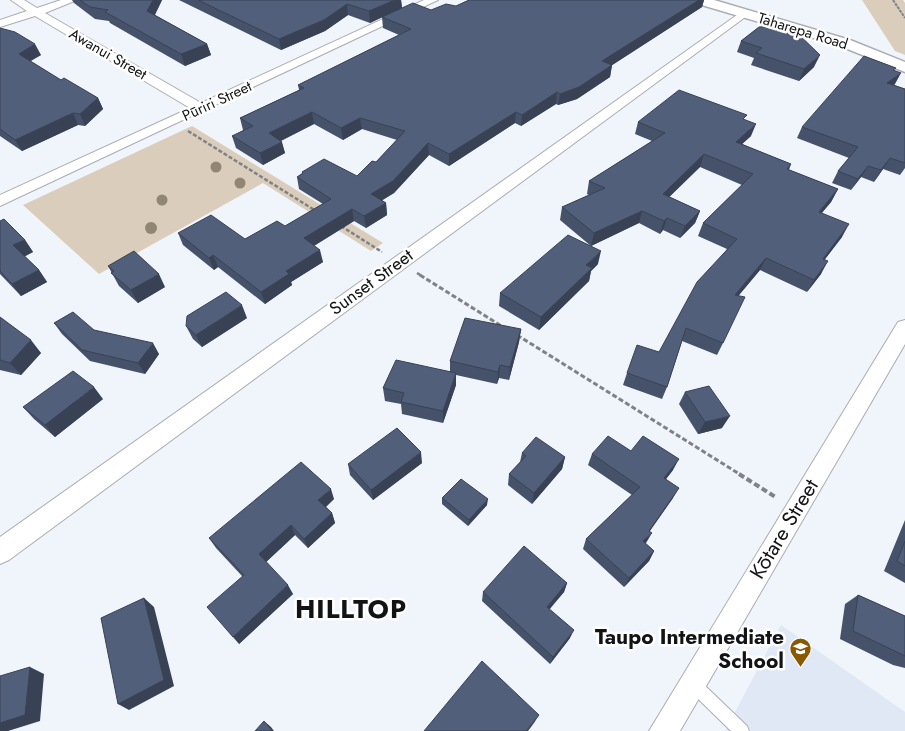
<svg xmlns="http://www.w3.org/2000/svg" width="905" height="731" viewBox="0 0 905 731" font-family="Jost,sans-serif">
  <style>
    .built { fill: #e0e7f5 }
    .green { fill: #dbcdbb }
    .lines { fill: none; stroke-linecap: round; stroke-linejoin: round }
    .service-casing { stroke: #aaadb4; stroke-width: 2 }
    .minor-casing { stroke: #aaadb4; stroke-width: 2 }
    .tertiary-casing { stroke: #aaadb4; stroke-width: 3 }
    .path-far3 { stroke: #7f8287; stroke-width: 2; stroke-dasharray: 3 1; stroke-linecap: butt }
    .path-far2 { stroke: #7f8287; stroke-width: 2.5; stroke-dasharray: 4 2; stroke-linecap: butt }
    .path-far1 { stroke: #7f8287; stroke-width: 3; stroke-dasharray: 5 2.5; stroke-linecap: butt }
    .path { stroke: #7f8287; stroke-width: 4; stroke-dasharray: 6 3; stroke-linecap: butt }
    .service { fill: #fff; fill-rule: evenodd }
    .minor { fill: #fff; fill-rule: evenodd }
    .tertiary { fill: #fff; fill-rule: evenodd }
    .tree { fill: #918574 }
    .wall { fill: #465269 }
    .shaded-wall { fill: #394255 }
    .building { fill: #515f7a; stroke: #394255 }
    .labels { text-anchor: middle; stroke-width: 5; stroke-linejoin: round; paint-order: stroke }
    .far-street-label { font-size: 15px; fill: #111315; stroke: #fff }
    .street-label { font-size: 18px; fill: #111315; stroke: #fff }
    .near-street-label { font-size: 21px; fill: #111315; stroke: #fff }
    .near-poi-label { font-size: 21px; font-weight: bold; fill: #111315; stroke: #fff; text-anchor: end }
    .near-district-label { font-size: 26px; font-weight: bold; letter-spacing: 1px; fill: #111315; stroke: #fff }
  </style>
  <rect width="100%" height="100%" fill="#f0f4fb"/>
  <path class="built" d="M781 625 905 712V731H725Z"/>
  <path class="green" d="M862 0H903L905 3V55L895 51Z
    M192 126 383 243 371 251 263 183 99 274 23 205Z"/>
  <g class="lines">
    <defs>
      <path id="service" d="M693 677 698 679 747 726 749 731H731L688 689 686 684 688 679Z"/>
      <path id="minor" d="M11 0H24L37 8 61 0H77L45 13 201 103 424 0H438L0 206V195L190 108 35 16 0 27V20L27 11Z
        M744 10 750 13 748 15 9 560 0 564V537Z
        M905 320V344L680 731H649L898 322Z"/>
      <path id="tertiary" d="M693 0H714L850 40 905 62V72L840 46 695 3Z"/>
    </defs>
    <use href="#service" class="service-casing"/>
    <use href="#minor" class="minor-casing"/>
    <use href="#tertiary" class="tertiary-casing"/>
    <path class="path-far3" d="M893 0 905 18"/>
    <path class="path-far2" d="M188 131 316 211
      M341 226 382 252
      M417 273 422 276"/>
    <path class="path-far1" d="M420 275 503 327
      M517 335 741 475"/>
    <path class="path" d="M739 474 777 498"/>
    <use href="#service" class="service"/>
    <use href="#minor" class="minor"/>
    <use href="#tertiary" class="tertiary"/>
  </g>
  <g class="tree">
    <circle cx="216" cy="167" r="5.5"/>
    <circle cx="240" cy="183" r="5.5"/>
    <circle cx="162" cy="200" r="5.5"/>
    <circle cx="151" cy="228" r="6"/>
  </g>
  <path class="wall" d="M72 0H162L155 15 207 44 211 55 185 66 110 23 109 21 95 19 74 3Z
    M179 0H401L402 8 431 10 456 6 469 0H704L702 7 612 65 610 77 577 99 558 105 556 104 521 126 515 123 449 166 429 155 394 193 382 200 386 203 387 215 366 228 354 221 314 246 323 262 291 282 292 285 265 304 218 267 214 270 183 245 178 233 245 239 285 226 323 204 299 189 297 177 302 174V172L357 176 376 162 397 140 362 129 343 140 314 124 281 141 285 153 263 165 236 148 232 136 244 130H243L240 118 299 90 298 85 399 35 383 28 382 17 370 23 348 15 325 31 281 50Z
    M759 27 814 67 799 81 751 65 754 58 737 52 741 41Z
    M0 28 41 55 30 61 61 80 98 98 103 109 85 126 78 125 22 151 0 136Z
    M895 71V84L894 85 905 89V168L900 175 883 169 874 182 861 177 851 190 832 183 838 171 849 158 797 138 802 127Z
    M745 120 751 136 742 144 791 164 789 170 838 189 831 202 822 213 842 237 825 259 821 274 807 292 760 270 739 295 723 343 717 355 682 341 667 387 662 399 623 385 627 373 659 352 727 249 698 236 703 223 742 185 700 167 669 197 700 211 695 223 680 238 663 230 660 234 639 223 591 246 560 220 562 207 589 195 587 194 589 181 652 141 635 134 638 122Z
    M0 221 25 240 33 252 24 256 39 270 47 282 21 296 0 274Z
    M598 264 591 271 589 281 539 330 499 306 500 293Z
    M108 266 165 287 138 303 119 286Z
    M0 317 41 353 21 375 0 370Z
    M247 318 202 347 193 339 186 326Z
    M54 323 94 330 159 354 145 374 90 361 62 334Z
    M521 329 519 342 509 380 499 378 497 384 456 375V385L443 423 402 414 401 404 385 401 383 388 450 371V361Z
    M685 392 722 428 698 434 679 404Z
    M103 399 55 437 34 419 23 407Z
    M631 451 673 470 666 479 673 498 650 531 645 543 654 551 649 561 624 587 583 549 586 539 632 495 588 465 592 454Z
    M522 453 565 457 562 469 532 504 508 485 509 474 520 462Z
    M422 463 373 500 350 475 348 464Z
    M442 498 487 505 468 526 442 504Z
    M334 499 326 507 332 513 335 523 308 548 295 535 266 562 293 594 239 644 242 576 216 548 209 538Z
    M905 520V583L884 571Z
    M567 583 564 592 549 609 570 638 550 664 482 601 483 592Z
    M858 595 905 616V668L893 665 840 639 845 604Z"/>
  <path class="shaded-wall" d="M153 0H162L151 22 147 11Z
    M395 0H401L402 8 370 23 369 11Z
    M699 0H704L702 7 600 73 602 61Z
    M347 4 348 15 325 31 281 50 279 39Z
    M35 44 41 55 24 65 19 54Z
    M207 44 211 55 185 66 181 54Z
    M820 55 814 67 799 81 804 69Z
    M612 65 610 77 577 99 558 105 560 94Z
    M901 73 895 84 881 94 887 83Z
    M557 92 556 104 521 126 522 115Z
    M98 98 103 109 85 126 80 114Z
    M312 112 314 124 272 145 269 133Z
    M516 112 515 123 449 166V154Z
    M73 113 78 125 22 151 15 140Z
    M360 118 362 129 343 140 341 128Z
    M756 124 751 136 731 154 736 142Z
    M282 142 285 153 263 165 260 153Z
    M428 143 429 155 394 193 373 206 371 194Z
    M704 154 700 167 659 207 663 194Z
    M890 158 883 169 874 182 881 170Z
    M868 166 861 177 851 190 858 179Z
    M838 189 831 202 812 224 819 212Z
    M386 203 387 215 366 228 364 216Z
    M352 209 354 221 307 250 304 238Z
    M642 211 639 223 591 246 594 233Z
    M700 211 695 223 680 238 685 226Z
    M667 218 663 230 660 234 664 221Z
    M849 224 842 237 816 271 823 259Z
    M25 240 33 252 22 258 13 245Z
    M320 250 323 262 291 282 292 285 265 304 261 292 286 271Z
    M601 251 598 264 591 271 589 281 539 330 541 317 586 265Z
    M213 255 218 267 214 270 209 258Z
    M766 258 760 270 729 307 735 295Z
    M828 261 821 274 807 292 814 280Z
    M39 270 47 282 21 296 12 284Z
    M159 274 165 287 138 303 131 290Z
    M242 305 247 318 202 347 196 335Z
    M521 329 519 342 509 380 510 367Z
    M31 340 41 353 21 375 10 363Z
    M153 343 159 354 145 374 138 363Z
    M500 365 499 378 497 384 498 372Z
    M456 373V385L443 423V411Z
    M94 387 103 399 55 437 45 425Z
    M730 416 722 428 698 434 705 422Z
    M421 452 422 463 373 500 371 490Z
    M565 457 562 469 532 504 534 493Z
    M679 459 673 470 659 488 664 478Z
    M679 488 673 498 643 540 649 531Z
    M331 489 334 499 322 510 318 500Z
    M488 499 487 505 468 526 469 520Z
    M332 513 335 523 308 548 304 539Z
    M291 525 295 535 264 564 259 554Z
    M652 533 646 543 638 551 643 541Z
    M654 551 649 561 624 587 629 578Z
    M567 583 564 592 544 616 547 607Z
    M288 585 293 594 239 644 233 637Z
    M144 598 154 607 174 686 129 710 118 704Z
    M574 630 570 638 550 664 553 657Z
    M30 667 44 674 40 721 8 731H0V723Z
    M539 715 534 723 528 731H526Z
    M264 721 271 727 274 731H272Z"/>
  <path class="building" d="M80 0H153L147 11 207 44 181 54 105 12 108 10 90 7Z
    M198 0H395L369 11 347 4 324 20 279 39Z
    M469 0H699L602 61 612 65 579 87 560 94 557 92 522 115 516 112 449 154 428 143 393 181 371 194 386 203 364 216 352 209 304 238 320 250 286 271 289 274 261 292 213 255 209 258 178 233 211 215 245 239 277 221 285 226 331 199 297 177 303 173 302 172 324 159 357 176 372 161 376 162 405 131 360 118 341 128 312 112 269 133 282 142 260 153 232 136 253 126 240 118 304 88 298 85 411 29 382 17 413 3 431 10 446 4 456 6Z
    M790 26 820 55 804 69 756 53 762 48 741 41 759 27Z
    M0 28 15 32 35 44 19 54 61 80 64 78 98 98 80 114 73 113 15 140 0 129Z
    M864 56 896 68 893 70 901 73 887 83 905 89V163L890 158 881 170 868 166 858 179 838 171 858 147 802 127Z
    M679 90 747 115 743 119 756 124 736 142 791 164 787 169 838 189 819 212 849 224 823 259 828 261 814 280 766 258 735 295 745 297 723 343 686 328 667 387 627 373 637 345 659 352 697 282 737 239 703 223 753 174 704 154 663 194 700 211 685 226 667 218 664 221 642 211 594 233 562 207 605 188 589 181 665 133 638 122Z
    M4 219 25 240 13 245 39 270 12 284 0 271V221Z
    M568 235 601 251 586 265 592 268 541 317 500 293Z
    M134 251 159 274 131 290 111 273 114 271 108 266Z
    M226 292 242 305 196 335 186 326 187 316Z
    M73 312 94 330 153 343 138 363 82 350 54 323Z
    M0 317 31 340 10 363 0 360Z
    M465 318 521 329 510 367 500 365 498 372 450 361Z
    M396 360 456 373 443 411 401 402 404 393 383 388Z
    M73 371 94 387 45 425 23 407Z
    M709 386 730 416 705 422 685 392Z
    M397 428 421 452 371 490 348 464Z
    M608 436 631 451 643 436 679 459 664 478 679 488 649 531 652 533 643 541 654 551 629 578 586 539 640 487 592 454Z
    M536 437 565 457 534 493 509 474 526 456 522 453Z
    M301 462 331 489 318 500 332 513 304 539 291 525 259 554 288 585 233 637 207 607 244 575 209 538Z
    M461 479 488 499 469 520 442 498Z
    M905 541V566L897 561Z
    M524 546 567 583 547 607 574 630 553 657 483 592Z
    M858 595 905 616V656L853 631Z
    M144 598 164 680 118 704 101 618Z
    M482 661 539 715 526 731H424Z
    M30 667 25 715 0 723V676Z
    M264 721 272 731H255Z"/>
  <defs>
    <symbol id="school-pin" viewBox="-11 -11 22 30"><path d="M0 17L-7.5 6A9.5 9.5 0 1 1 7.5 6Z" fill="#8a5800" stroke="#fff"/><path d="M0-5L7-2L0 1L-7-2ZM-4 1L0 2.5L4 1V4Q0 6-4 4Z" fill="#fff"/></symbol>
  </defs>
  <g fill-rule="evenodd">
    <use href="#school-pin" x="788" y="636" width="25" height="34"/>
  </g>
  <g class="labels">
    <g class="far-street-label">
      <text transform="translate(803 31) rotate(17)" y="5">Taharepa Road</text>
      <text transform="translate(108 54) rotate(30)" y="5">Awanui Street</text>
      <text transform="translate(217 101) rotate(-25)" y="5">Pūriri Street</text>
    </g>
    <g class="street-label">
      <text transform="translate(371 282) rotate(-36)" y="6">Sunset Street</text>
    </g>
    <g class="near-street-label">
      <text transform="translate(784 529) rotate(-59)" y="7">Kōtare Street</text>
    </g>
    <g class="near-poi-label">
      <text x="784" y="644">Taupo Intermediate<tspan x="784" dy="24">School</tspan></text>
    </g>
    <g class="near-district-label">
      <text x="351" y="618">HILLTOP</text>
    </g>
  </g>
</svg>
